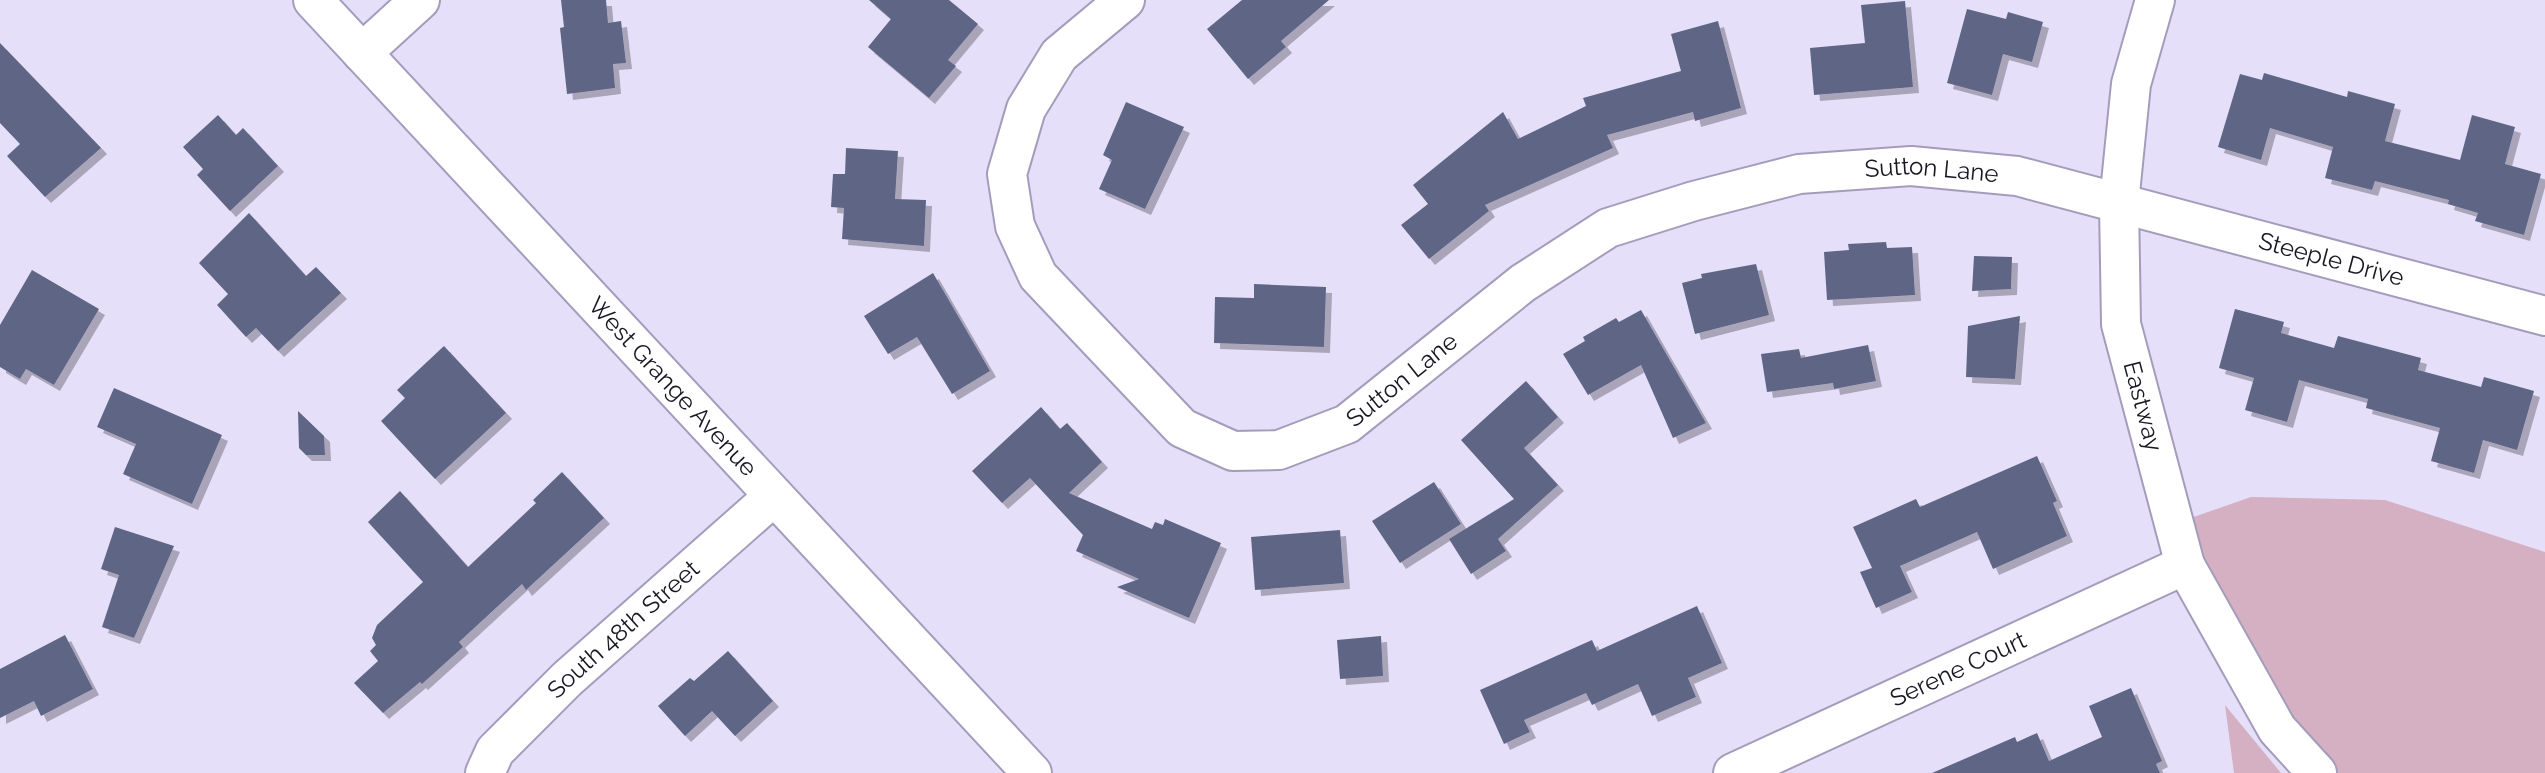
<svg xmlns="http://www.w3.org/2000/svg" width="2545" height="773" viewBox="0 0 2545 773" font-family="Raleway,sans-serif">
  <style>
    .green { fill: #d4b0c2 }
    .building { fill: #5e6685; filter: url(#shadow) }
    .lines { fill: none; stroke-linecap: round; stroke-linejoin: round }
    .minor-casing { stroke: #a49cbb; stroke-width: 42 }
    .minor { stroke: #fff; stroke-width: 38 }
    .labels { text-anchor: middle; stroke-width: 7; stroke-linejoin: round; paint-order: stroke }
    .street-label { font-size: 24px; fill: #1a1622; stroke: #f2eefc }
  </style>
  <defs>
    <filter id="shadow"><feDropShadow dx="6" dy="6" stdDeviation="0" flood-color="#0004"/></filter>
  </defs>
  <rect width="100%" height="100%" fill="#e6dffa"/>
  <path class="green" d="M2251 497 2385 500 2545 552V773H2336L2274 693 2235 630 2185 520Z
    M2225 705 2281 773H2234Z"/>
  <path class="building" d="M561 0H606L608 23 621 21 626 63 613 64 615 88 567 94 560 28 564 27Z
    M869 0H949L978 24 948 60 956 66 929 98 868 47 891 19Z
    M1242 0H1329L1281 41 1286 47 1248 79 1207 29Z
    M1905 1 1913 87 1814 95 1810 48 1865 43 1861 5Z
    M1967 9 2006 19 2008 12 2043 22 2032 62 2003 54 1992 95 1947 83Z
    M1718 21 1741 108 1695 121 1693 112 1607 135 1613 148 1485 205 1489 211 1429 259 1401 225 1428 204 1413 185 1503 112 1518 139 1586 106 1583 98 1681 71 1671 34Z
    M0 43 101 148 45 197 7 156 20 144 0 123Z
    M2264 73 2347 97 2348 91 2395 104 2385 141 2460 160 2472 115 2515 127 2505 164 2541 174 2524 235 2475 221 2478 213 2448 204 2449 200 2375 181 2372 190 2325 178 2333 147 2270 128 2261 160 2218 147 2240 74 2262 80Z
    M1126 102 1184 127 1145 209 1099 189 1112 160 1103 155Z
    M218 115 236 135 243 128 278 166 230 211 197 175 203 169 183 147Z
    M846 148 898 151 895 199 926 200 924 246 842 239 844 208 831 207 833 174H845Z
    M249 213 306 276 316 267 341 293 278 351 256 328 246 337 217 305 228 294 199 263Z
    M1886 242 1887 248 1912 247 1915 295 1827 300 1824 252 1849 250 1848 244Z
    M1974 256 2012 257 2011 289 1972 291Z
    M1756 264 1769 315 1695 334 1682 283 1702 278 1701 274Z
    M32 270 99 309 54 385 26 369 20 379 0 367V325Z
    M933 273 990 371 952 394 917 337 888 354 864 316Z
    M1254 284 1326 287 1324 347 1214 343 1215 297 1254 298Z
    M2235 309 2284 322 2281 333 2334 348 2338 336 2421 358 2418 370 2481 387 2484 377 2534 391 2517 450 2483 440 2474 473 2431 461 2440 428 2366 408 2368 399 2299 380 2287 422 2245 410 2254 378 2219 368Z
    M1641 310 1706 423 1673 438 1641 365 1588 395 1563 354 1585 341 1583 337 1616 318 1619 322Z
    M2020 316 2015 379 1966 377 1968 326Z
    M1868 345 1876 381 1834 389 1833 383 1767 392 1761 354 1799 349 1801 358Z
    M444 346 506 413 435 479 381 421 405 398 397 390Z
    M1526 381 1558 417 1524 448 1558 485 1498 539 1506 551 1471 574 1449 539 1514 499 1461 440Z
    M114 388 222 435 192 504 123 474 136 444 97 427Z
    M1041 407 1060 429 1067 423 1102 462 1069 493 1152 529 1155 522 1163 525 1165 519 1221 543 1189 618 1117 587 1139 579 1076 551 1083 535 1030 478 1002 503 972 471Z
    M298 411 324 436 325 455H306L299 448Z
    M2037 456 2057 501 2053 503 2067 536 1993 569 1977 532 1900 566 1912 592 1876 608 1860 572 1872 568 1853 527 1916 499 1920 507Z
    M562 472 604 518 526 590 522 584 459 642 463 647 422 684 420 682 383 713 354 683 378 661 370 651 376 645 372 638 377 625 423 582 368 522 400 491 468 567 536 503 533 500Z
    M1434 482 1461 524 1400 563 1372 521Z
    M115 527 174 546 134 638 102 627 119 575 101 569Z
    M1340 530 1344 583 1255 590 1251 537Z
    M1697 606 1722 663 1688 678 1696 697 1652 716 1638 684 1592 705 1586 693 1524 720 1530 732 1504 744 1480 690 1592 640 1597 651Z
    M65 635 93 689 41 716 34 701 0 718V669Z
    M1381 636 1383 676 1340 679 1337 640Z
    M728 651 773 701 735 736 712 711 685 736 658 706 690 678 694 681Z
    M2131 688 2162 761 2156 764 2160 773H1932L2015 737 2017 742 2037 733 2049 761 2102 737 2089 706Z"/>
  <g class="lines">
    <defs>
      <g id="minor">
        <path id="s1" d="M313 0 1032 773"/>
        <path id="s2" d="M1125 0 1059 55 1026 109 1007 174 1015 226 1038 276 1182 428 1233 451 1279 450 1347 424 1523 283 1608 228 1694 201 1799 174 1911 166 2017 176 2545 316"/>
        <path id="s3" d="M2155 0 2131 84 2119 203 2121 324 2185 565 2277 729 2317 773"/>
        <path d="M362 53 420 0"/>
        <path id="s4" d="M485 773 495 751 567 679 774 496"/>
        <path id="s5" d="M1733 773 2185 565"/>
      </g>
    </defs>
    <use href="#minor" class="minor-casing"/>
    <use href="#minor" class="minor"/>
  </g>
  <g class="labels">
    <g class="street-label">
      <text dy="8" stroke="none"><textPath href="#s2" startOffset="1367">Sutton Lane</textPath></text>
      <text dy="8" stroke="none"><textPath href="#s2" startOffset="1778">Steeple Drive</textPath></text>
      <text dy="8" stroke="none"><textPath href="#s2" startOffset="779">Sutton Lane</textPath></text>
      <text dy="8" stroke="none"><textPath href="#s1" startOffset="528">West Grange Avenue</textPath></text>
      <text dy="8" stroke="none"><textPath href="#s3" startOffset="413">Eastway</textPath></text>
      <text dy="8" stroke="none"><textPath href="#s4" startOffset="201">South 48th Street</textPath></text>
      <text dy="8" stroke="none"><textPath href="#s5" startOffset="248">Serene Court</textPath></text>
    </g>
  </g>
</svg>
